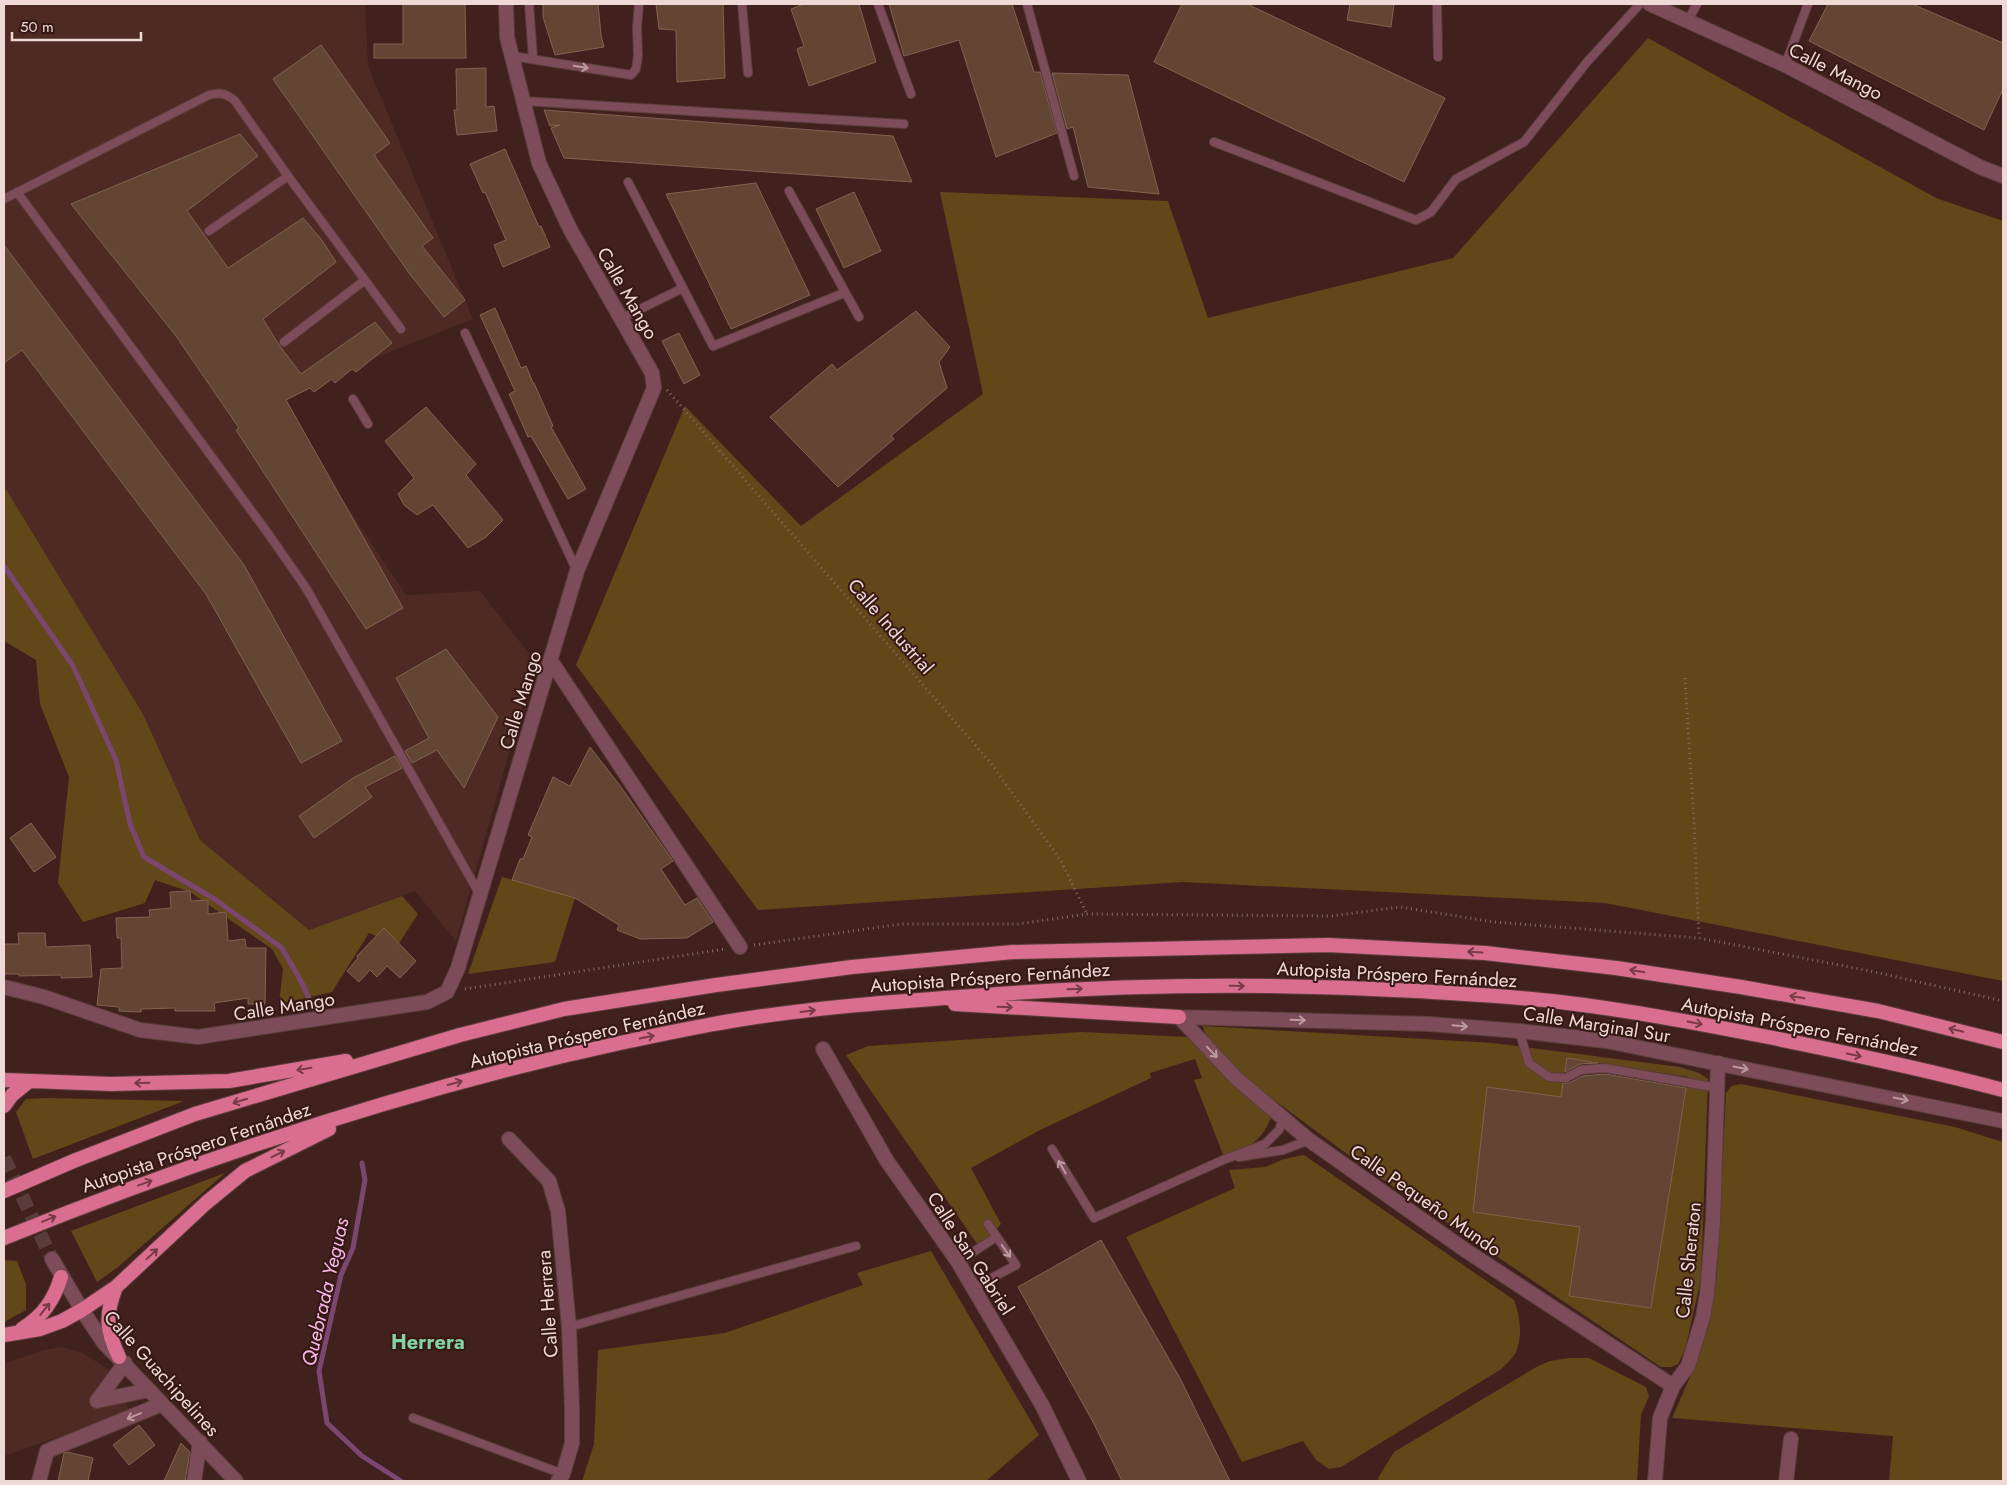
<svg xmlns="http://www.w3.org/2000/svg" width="2007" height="1485" viewBox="0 0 2007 1485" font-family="Jost,sans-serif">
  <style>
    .built { fill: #4f2924 }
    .green { fill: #624818; fill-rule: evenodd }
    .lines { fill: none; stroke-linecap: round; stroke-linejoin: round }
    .stream { stroke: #7b4770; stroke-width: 5 }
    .building { fill: #624633; stroke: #816350 }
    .tertiary-tunnel { stroke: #5a3d3a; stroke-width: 14; stroke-dasharray: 14 7; stroke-linecap: butt }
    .service-casing { stroke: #5c3e3b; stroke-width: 10 }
    .minor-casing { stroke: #5c3e3b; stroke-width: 16 }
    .tertiary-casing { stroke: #5c3e3b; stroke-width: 16 }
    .trunk-casing { stroke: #5c3e3b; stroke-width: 16 }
    .path { stroke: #856a67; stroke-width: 3; stroke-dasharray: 1 4; stroke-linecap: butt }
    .service { stroke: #7d4c5a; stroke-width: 8 }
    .minor { stroke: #7d4c5a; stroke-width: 14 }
    .tertiary { stroke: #7d4c5a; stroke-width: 14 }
    .trunk { stroke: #da6e90; stroke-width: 14 }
    .oneway { stroke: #bc9a9e }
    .oneway2 { stroke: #773a46 }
    .labels { text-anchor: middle; stroke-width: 4; stroke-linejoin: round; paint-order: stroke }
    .street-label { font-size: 19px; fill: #efd9d6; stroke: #351814 }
    .water-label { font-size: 20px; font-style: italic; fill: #f9b8e9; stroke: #351814 }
    .neighbourhood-label { font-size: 20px; font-weight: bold; fill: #84d2a6; stroke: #351814 }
  </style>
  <rect width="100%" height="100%" fill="#40211e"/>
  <path class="built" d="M4 4H365L368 66 473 319 324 378 278 403 406 595 480 591 535 661 456 941 415 891 309 930 200 840 143 714 4 486Z
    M62 1347 83 1353 108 1369 130 1412 4 1456V1364L43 1350Z"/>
  <path class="green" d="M1648 38 1936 198 2003 221V981L1605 903 1183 882 758 910 576 665 685 406 801 526 983 394 940 192 1168 201 1208 318 1453 258Z
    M4 486 143 714 200 840 309 930 402 896 418 914 398 945 369 933 332 992 279 1004 283 969 272 949 190 892 155 880 145 903 83 922 58 883 69 777 40 704 36 660 4 641Z
    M502 877 575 898 555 962 468 974Z
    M1203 1026 1493 1043 1680 1067 1699 1073 1708 1079 1701 1279 1685 1350 1678 1364 1671 1367H1661L1370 1171 1262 1091 1230 1064 1205 1035ZM1567 1058 1688 1077 1651 1308 1569 1295 1580 1227 1473 1212 1487 1088 1561 1097Z
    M1081 1032 1189 1037 1196 1042 1211 1062 1234 1086 1272 1116C1259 1145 1251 1145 1224 1157L1194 1080 1202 1078 1195 1059 1150 1073 1151 1078 1040 1130 971 1168 1001 1224 980 1248 846 1055 868 1046Z
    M1741 1084 1955 1127 2003 1142V1481H1889L1893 1436 1672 1418 1697 1361 1710 1322 1717 1274 1726 1093 1732 1086Z
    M48 1098 184 1101 33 1159 16 1112 26 1099Z
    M1304 1155 1514 1300C1520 1316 1523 1335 1516 1352 1513 1358 1505 1365 1500 1370L1341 1467 1329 1469 1316 1460 1303 1441 1242 1462 1126 1237 1235 1188 1229 1170 1265 1167 1284 1159Z
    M225 1173 118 1267 97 1282 71 1231Z
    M931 1251 1039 1435 986 1481H582L594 1444 598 1350 725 1333 863 1285 857 1273Z
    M4 1260 17 1261 26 1284V1310L4 1322Z
    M1569 1358H1589L1646 1387 1649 1396 1641 1415 1637 1481H1379L1378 1478 1394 1452 1538 1366 1550 1361Z"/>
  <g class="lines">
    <path class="stream" d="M4 566 73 666 116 760 130 824 144 857 216 900 282 948 303 985 313 1008
      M362 1163 365 1180 353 1248 341 1275 319 1371 327 1423 362 1456 401 1481"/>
  </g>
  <path class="building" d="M403 4H465L466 58H374V44H403Z
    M543 4H598L601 35 604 47 555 55 543 17Z
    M656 4H723L725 78 677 82 676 30 659 29Z
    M804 4H859L876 62 809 86 797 49 804 46 791 9Z
    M889 4H1012L1034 72H1040L1057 133 996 157 959 40 904 56Z
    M1182 4H1247L1445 98 1404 182 1154 62Z
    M1350 4H1394L1391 27 1347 20Z
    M1828 4H1912L2003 43V89L1984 130 1809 41Z
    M321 45 390 143 374 155 433 238 422 246 465 300 444 317 409 273 273 79Z
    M486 68V107L494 106 497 131 457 135 454 110H457L456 69Z
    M1052 73 1128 75 1159 194 1088 187 1073 127 1067 129Z
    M544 110 893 136 912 182 564 158 551 128 560 125 550 126Z
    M240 134 258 156 187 211 228 268 303 218 321 239 336 262 263 319 279 345 301 374 375 322 392 343 356 372 352 369 335 383 332 379 314 392 310 388 286 400 403 608 366 629 236 430 239 428 176 336 71 204Z
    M505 149 539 227 541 226 550 247 503 267 494 245 506 240 485 192 483 193 470 164Z
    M756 183 810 295 731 329 666 194Z
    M854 192 881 251 844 268 816 209Z
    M4 245 244 565 342 741 301 763 206 594 22 350 4 363Z
    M495 308 521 368 526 366 533 383H534L553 426 551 427 586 489 568 499 531 436 528 437 509 394 515 391 480 315Z
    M916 311 950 347 939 362 947 388 891 436 894 439 838 487 770 417 832 364 837 370Z
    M679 333 700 375 684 384 662 341Z
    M426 407 476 464 466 475 503 520 486 537 468 548 433 505 417 515 404 505 398 494 414 478 385 441Z
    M446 649 498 717 464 788 437 750 412 763 405 751 429 738 396 678Z
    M590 747 621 787 673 861 661 869 685 905 697 898 713 922 687 938 640 939 617 930 619 925 575 898 512 880 520 859H523L532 837 528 835 553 777 570 786Z
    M395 756 402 768 365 787 372 797 314 838 299 816 353 778Z
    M31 823 56 857 34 872 10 838Z
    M190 891 191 901 208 900V914L226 912 228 941 245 939 246 948H266L265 1004H248V998L214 1003 215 1011H175V1008L141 1009V1012L119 1011V1007L97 1005 101 969 122 968 121 938H117L116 918 150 917 149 910 171 908 170 892Z
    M384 928 416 961 400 978 387 966 377 977 370 970 359 982 347 971 358 958 357 956Z
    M18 933H45L46 947 90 945 92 977 61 978V975L19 976V974H4V944H19Z
    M1567 1058 1598 1063 1580 1064 1565 1072Z
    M1605 1074 1686 1088 1651 1308 1569 1296 1580 1227 1473 1212 1487 1087 1561 1097 1563 1083H1569L1583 1076Z
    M1101 1240 1181 1380 1230 1481H1122L1093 1422 1018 1287Z
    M139 1425 155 1445 129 1465 113 1445Z
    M181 1443 190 1452 185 1481H164Z
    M67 1452 93 1458 88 1481H58L64 1453Z"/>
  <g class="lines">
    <path class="tertiary-tunnel" d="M4 1158 52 1259"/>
    <defs>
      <path id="service" d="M529 4 533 59
        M742 4 748 73
        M878 4 911 94
        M1027 4 1074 176
        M1437 4 1438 57
        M1687 22 1697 4
        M512 56 631 75 636 69 638 56 637 27 639 4
        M1785 65 1808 4
        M523 101 904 124
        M1214 142 1416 220 1431 212 1456 179 1524 142 1587 62 1640 4
        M288 176 401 329
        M628 182 713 346 844 293
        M789 191 859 317
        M17 192 267 532 306 588 480 895
        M4 199 209 95C220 92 226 93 235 101L288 176 209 231
        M620 319 683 288
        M465 333 577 571
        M284 342 365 280
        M353 399 368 424
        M1519 1031 1529 1063 1549 1077 1566 1078 1581 1070 1605 1068 1718 1088
        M1052 1149 1094 1218 1223 1160 1265 1144 1279 1130 1283 1119
        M1239 1157 1283 1150 1309 1140
        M958 1262 996 1237
        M973 1288 1016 1265 988 1224
        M569 1327 856 1246
        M413 1418 563 1474"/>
      <path id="minor" d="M1650 4 1785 65 1980 167 2003 176
        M551 661 740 947
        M4 987 44 997 140 1030 198 1037 427 1002 447 992 458 968 577 571 654 388 652 373 570 229 539 163 507 37 506 4
        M1179 1017 1429 1024 1519 1031 1606 1041 2003 1121
        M1179 1017 1237 1079 1309 1140 1465 1250 1673 1386
        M823 1049 887 1161 958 1262 1042 1405 1079 1481
        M509 1139 549 1181 558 1211 569 1327 572 1408V1443L563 1474 558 1481
        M97 1401 149 1390
        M97 1401 125 1363
        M39 1481 47 1451 162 1404
        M194 1481 200 1442
        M1655 1481 1660 1418 1673 1386 1688 1366 1703 1317 1707 1294 1713 1221 1718 1063
        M1786 1481 1791 1439"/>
      <path id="tertiary" d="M52 1259 82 1310 104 1343 236 1481"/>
      <path id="trunk" d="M955 1004 1179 1017
        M4 1080 111 1084 229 1081 346 1061
        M4 1106 12 1095 28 1082
        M4 1191 76 1160 195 1114 460 1035 564 1009 716 985 852 967 1013 952 1328 945 1485 953 1616 968 1741 987 1878 1011 2003 1042
        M4 1238C204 1157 409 1089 620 1043 657 1035 694 1027 731 1021 815 1007 901 1001 986 995 1129 984 1274 983 1417 991 1465 994 1513 996 1560 1002 1628 1010 1696 1023 1763 1036 1843 1052 1924 1069 2003 1090
        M116 1287C105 1315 106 1330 119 1357
        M22 1329C43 1316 54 1300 61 1277
        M4 1335 40 1329 62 1321 82 1310 116 1287 206 1203 245 1171 329 1129"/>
    </defs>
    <use href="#service" class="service-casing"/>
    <use href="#minor" class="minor-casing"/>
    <use href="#tertiary" class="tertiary-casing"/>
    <use href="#trunk" class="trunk-casing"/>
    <path class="path" d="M667 390 990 762 1061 861 1087 914
      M1685 678 1694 822 1699 937
      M754 945 901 924H1018L1087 914 1331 916 1400 907 1494 922 1699 938 1870 971 2003 1001
      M465 989 725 949"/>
    <use href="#service" class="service"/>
    <use href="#minor" class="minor"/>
    <use href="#tertiary" class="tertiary"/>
    <use href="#trunk" class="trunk"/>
  </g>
  <defs><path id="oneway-shaft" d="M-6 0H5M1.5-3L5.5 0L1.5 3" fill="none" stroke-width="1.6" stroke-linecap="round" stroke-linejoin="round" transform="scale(1.25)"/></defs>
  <g class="oneway">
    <use href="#oneway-shaft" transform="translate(581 67) rotate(9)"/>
    <use href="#oneway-shaft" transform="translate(1298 1020) rotate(2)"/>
    <use href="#oneway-shaft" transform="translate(1460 1026) rotate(5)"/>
    <use href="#oneway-shaft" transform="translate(1212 1052) rotate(46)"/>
    <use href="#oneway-shaft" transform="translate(1741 1068) rotate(11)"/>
    <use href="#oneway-shaft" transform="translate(1901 1099) rotate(11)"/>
    <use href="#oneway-shaft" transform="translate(1062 1167) rotate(-120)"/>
    <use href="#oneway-shaft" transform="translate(1006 1251) rotate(55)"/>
    <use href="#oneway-shaft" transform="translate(134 1416) rotate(157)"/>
  </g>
  <g class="oneway2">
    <use href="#oneway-shaft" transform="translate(1475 952) rotate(-177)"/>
    <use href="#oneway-shaft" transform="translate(1637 971) rotate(-171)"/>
    <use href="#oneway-shaft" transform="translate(1237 986) rotate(1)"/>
    <use href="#oneway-shaft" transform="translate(1075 989) rotate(-2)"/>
    <use href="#oneway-shaft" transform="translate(1797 997) rotate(-170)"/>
    <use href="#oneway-shaft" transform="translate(1005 1007) rotate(2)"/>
    <use href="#oneway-shaft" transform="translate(808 1011) rotate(-7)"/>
    <use href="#oneway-shaft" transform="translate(1695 1023) rotate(11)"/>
    <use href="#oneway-shaft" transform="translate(1956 1030) rotate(-166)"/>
    <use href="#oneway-shaft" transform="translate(647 1037) rotate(-12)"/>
    <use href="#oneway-shaft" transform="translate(1854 1055) rotate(12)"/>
    <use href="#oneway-shaft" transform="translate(304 1069) rotate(170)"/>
    <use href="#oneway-shaft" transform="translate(142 1083) rotate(179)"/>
    <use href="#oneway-shaft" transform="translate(455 1083) rotate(-15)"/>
    <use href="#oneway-shaft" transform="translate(240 1101) rotate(163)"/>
    <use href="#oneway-shaft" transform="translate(278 1154) rotate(-26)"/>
    <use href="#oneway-shaft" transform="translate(145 1183) rotate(-20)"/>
    <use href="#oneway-shaft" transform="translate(49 1219) rotate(-22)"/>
    <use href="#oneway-shaft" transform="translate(152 1254) rotate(-43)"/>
    <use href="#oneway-shaft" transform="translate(45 1309) rotate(-51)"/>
  </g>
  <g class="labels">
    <g class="street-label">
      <text transform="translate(1836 71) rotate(27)" y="7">Calle Mango</text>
      <text transform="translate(628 293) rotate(60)" y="7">Calle Mango</text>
      <text transform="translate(891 626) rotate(49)" y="7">Calle Industrial</text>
      <text transform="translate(520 700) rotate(-73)" y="7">Calle Mango</text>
      <text transform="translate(1397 974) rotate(3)" y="7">Autopista Próspero Fernández</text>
      <text transform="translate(990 977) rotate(-4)" y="7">Autopista Próspero Fernández</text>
      <text transform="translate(284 1006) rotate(-9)" y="7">Calle Mango</text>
      <text transform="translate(1597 1024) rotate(9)" y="7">Calle Marginal Sur</text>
      <text transform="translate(1800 1026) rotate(11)" y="7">Autopista Próspero Fernández</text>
      <text transform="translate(587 1034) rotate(-13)" y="7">Autopista Próspero Fernández</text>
      <text transform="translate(196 1147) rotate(-19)" y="7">Autopista Próspero Fernández</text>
      <text transform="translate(1426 1200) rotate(35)" y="7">Calle Pequeño Mundo</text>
      <text transform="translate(971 1253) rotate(57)" y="7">Calle San Gabriel</text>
      <text transform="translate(1688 1260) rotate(-84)" y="7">Calle Sheraton</text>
      <text transform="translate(547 1304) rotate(-94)" y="7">Calle Herrera</text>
      <text transform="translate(162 1373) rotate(48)" y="7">Calle Guachipelines</text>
    </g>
    <g class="water-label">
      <text transform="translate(325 1292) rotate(-77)" y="7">Quebrada Yeguas</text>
    </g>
    <g class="neighbourhood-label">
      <text x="428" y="1349">Herrera</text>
    </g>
  </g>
  <rect width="2007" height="1485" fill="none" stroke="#efd9d6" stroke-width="10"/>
  <path d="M12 32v8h129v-8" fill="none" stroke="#efd9d6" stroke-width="2.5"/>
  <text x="20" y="32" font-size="15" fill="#efd9d6" stroke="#351814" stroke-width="4" paint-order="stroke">50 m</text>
</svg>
